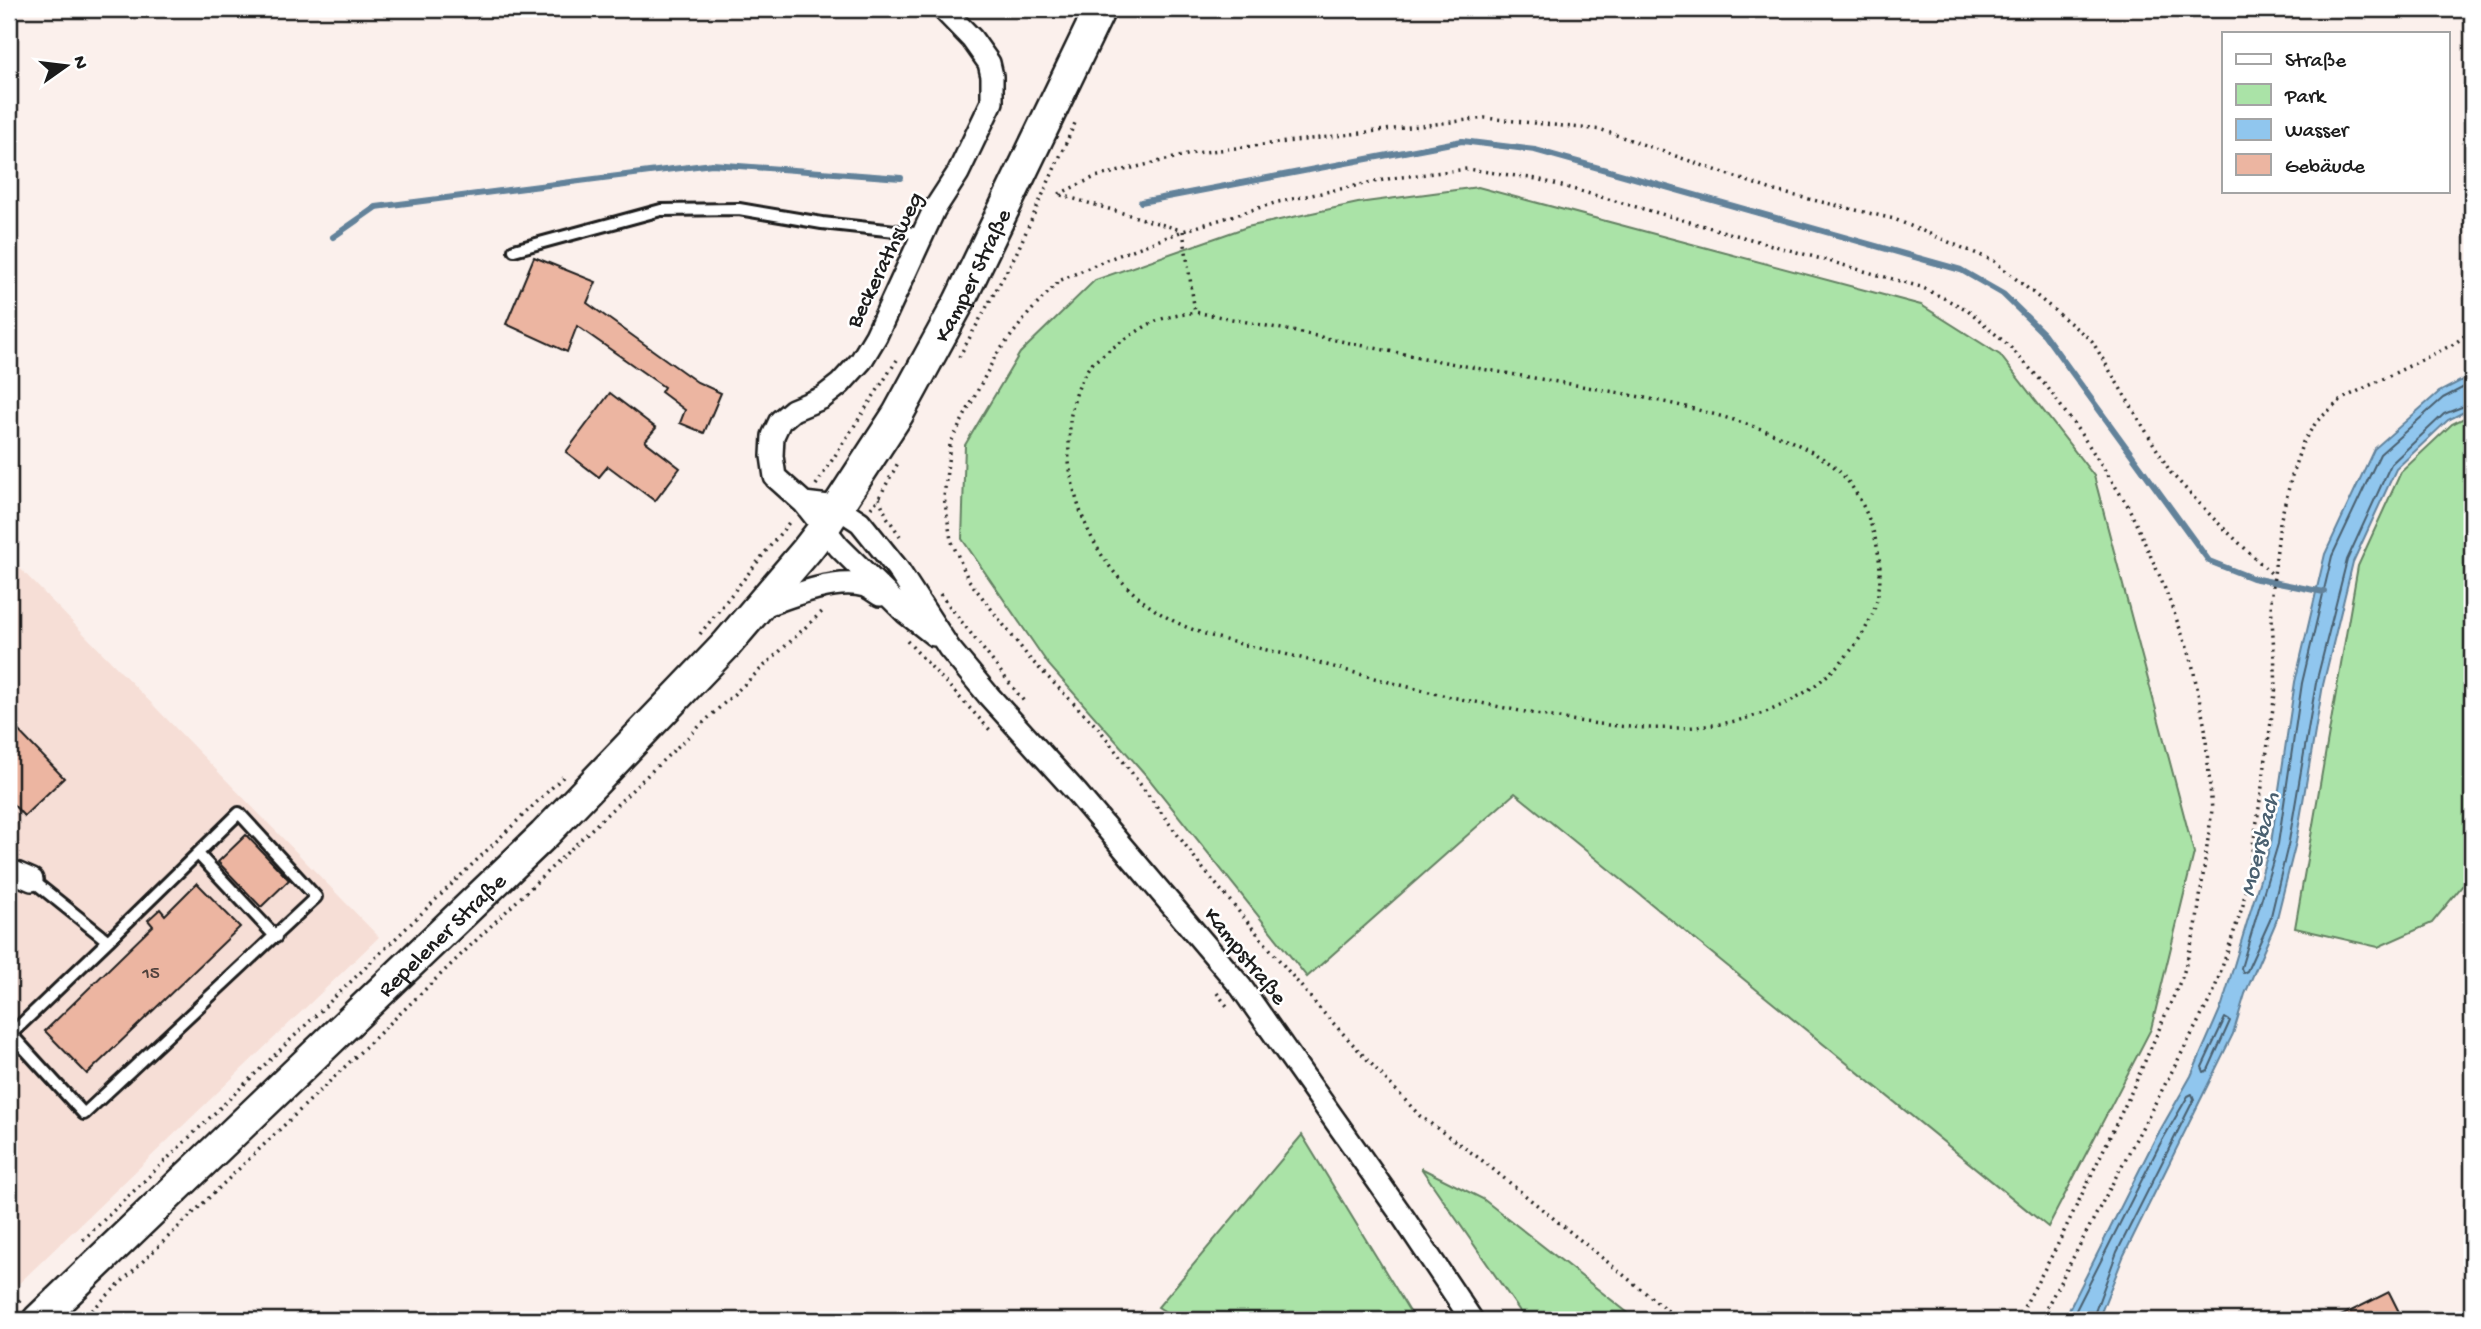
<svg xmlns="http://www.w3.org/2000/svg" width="2481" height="1329" viewBox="0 0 2481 1329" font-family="'Gochi Hand',sans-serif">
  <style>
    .built { fill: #f6ded6 }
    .green { fill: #aae3a7; stroke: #638062; stroke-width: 2 }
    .water { fill: #90c6ee; stroke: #62829a; stroke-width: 2 }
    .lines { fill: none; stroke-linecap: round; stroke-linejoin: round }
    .shore { stroke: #4a6070; stroke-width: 2 }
    .stream { stroke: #62829a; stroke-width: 6 }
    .building { fill: #ecb5a1; stroke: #1c1c1c; stroke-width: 2 }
    .lane-casing { stroke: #1c1c1c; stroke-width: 16 }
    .street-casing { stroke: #1c1c1c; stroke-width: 26 }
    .secondary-casing { stroke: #1c1c1c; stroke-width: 35 }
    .path { stroke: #1c1c1c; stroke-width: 3.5; stroke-dasharray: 2 5; stroke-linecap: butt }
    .lane { stroke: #fff; stroke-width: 10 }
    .street { stroke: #fff; stroke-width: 21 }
    .secondary { stroke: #fff; stroke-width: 30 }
    .labels { text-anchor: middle; stroke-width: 5; stroke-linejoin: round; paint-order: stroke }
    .number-label { font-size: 19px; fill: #50423d }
    .street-label { font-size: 23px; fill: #1c1c1c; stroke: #fff }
    .water-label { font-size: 24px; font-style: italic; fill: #4a6070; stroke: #fff }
  </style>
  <rect width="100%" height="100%" fill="#fbf0ec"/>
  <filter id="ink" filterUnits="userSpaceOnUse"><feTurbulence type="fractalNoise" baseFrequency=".0143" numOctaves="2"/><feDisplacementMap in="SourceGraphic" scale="14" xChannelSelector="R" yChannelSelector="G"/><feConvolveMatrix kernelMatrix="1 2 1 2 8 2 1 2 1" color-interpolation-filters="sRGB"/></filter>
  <g filter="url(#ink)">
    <path class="built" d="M9 557 379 937 9 1293Z"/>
    <path class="green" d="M1478 187 1921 305 2000 355 2094 476 2194 853 2151 1029 2048 1227 1515 793 1307 977 1145 774 1048 664 962 539 965 445 1020 353 1095 280 1247 227 1358 203Z
      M2472 414V874L2432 923 2378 947 2295 928 2358 566 2401 472 2452 424Z
      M1302 1135 1415 1320H1179L1158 1307Z
      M1421 1168 1483 1199 1637 1320H1526Z"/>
    <path class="water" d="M2472 375V408L2448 420 2396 469 2353 562 2323 685 2296 842 2276 922 2245 994 2233 1034 2124 1255 2098 1320H2064L2154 1141 2191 1076 2222 1005 2271 843 2295 682 2325 554 2374 449 2439 392Z"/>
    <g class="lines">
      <path class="shore" d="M2472 383 2443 398 2380 454 2332 556 2302 683 2278 844 2241 968 2243 973 2247 971 2270 920 2289 841 2316 683 2347 560 2391 464 2444 414 2472 403
        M2225 1018 2230 1021 2208 1070 2204 1072 2202 1067Z
        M2071 1320 2160 1144 2188 1096 2192 1094 2194 1099 2117 1252 2092 1320"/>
      <path class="stream" d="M1141 202 1462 141 1535 150 1961 270 2003 294 2044 334 2209 561 2252 578 2324 592
        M333 237 376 207 712 164 901 178"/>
    </g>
    <path class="building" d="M534 257 596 282 587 303 697 382 721 393 704 433 680 423 685 410 661 392 664 387 577 326 567 352 506 324Z
      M610 393 656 428 645 441 680 468 655 501 608 466 599 477 566 452Z
      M9 721 64 778 24 816 9 800Z
      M246 835 289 880 261 907 218 862Z
      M197 883 240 927 87 1074 45 1031 153 926 148 920 160 909 165 915Z
      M2389 1292 2403 1320H2333Z"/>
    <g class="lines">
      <defs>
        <path id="lane" d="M514 250 661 210 739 209 822 223 923 234
          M198 854 276 937
          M32 880 108 941 239 813 316 897 84 1114 11 1034 108 941"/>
        <path id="street" d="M804 503 837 507 860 522 897 568 949 648 989 696 1076 792 1241 987 1403 1217 1472 1320
          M761 607C788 597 836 577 865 586 870 588 875 592 880 595
          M934 635 906 613 839 547 804 503 775 477 772 456 773 436 780 421 793 410 822 398 840 384 861 361 876 336 934 210 958 173 992 102V76L989 63 972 39 943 9
          M9 870 32 880"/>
        <g id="secondary">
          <path id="s1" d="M38 1320 544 835 726 645 806 551 823 529 898 414 959 302 1100 9"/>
        </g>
      </defs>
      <use href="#lane" class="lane-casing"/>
      <use href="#street" class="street-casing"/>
      <use href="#secondary" class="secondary-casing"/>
      <path class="path" d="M1059 194 1095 177 1195 153 1485 118 1602 130 1775 191 1894 219 1994 261 2092 341 2171 473 2213 518 2274 576
        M1061 195 1181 230
        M1183 231 1195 312C1287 329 1379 350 1471 367 1547 381 1623 391 1698 410 1743 422 1788 435 1828 462 1860 484 1881 538 1880 576 1879 612 1862 640 1838 665 1743 763 1585 724 1466 700 1411 689 1356 673 1301 658 1266 649 1228 643 1194 630 1122 603 1078 537 1069 462 1068 449 1070 435 1070 422 1071 407 1080 378 1090 366 1097 357 1145 325 1156 321 1168 316 1182 315 1195 312
        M959 357 1016 254 1075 123
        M816 485 897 360
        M879 498 887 517 900 536
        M871 508 879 498 899 461
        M940 594 1026 704
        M700 634 791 520
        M907 641 990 730
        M1217 993 1227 1006
        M83 1240 566 774
        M9 1311 22 1298
        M82 1320 657 766 825 609
        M1679 1320 1479 1158 1420 1116 1320 1009 1200 865 1100 730 1030 659 968 579 951 540 944 497 950 444 996 355 1029 313 1059 281 1106 260 1183 231 1278 202 1393 178 1467 169 1537 179 1921 287 1968 310 2010 347 2048 388 2088 444 2128 506 2162 581 2191 658 2205 728 2212 810 2196 927 2183 975 2130 1095 2056 1248 2017 1320
        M2040 1320 2213 994 2243 905 2258 815 2276 686 2271 602 2280 522 2294 468 2303 442 2317 421 2342 399 2454 344 2472 330"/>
      <use href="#lane" class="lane"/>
      <use href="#street" class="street"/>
      <use href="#secondary" class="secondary"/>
    </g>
  </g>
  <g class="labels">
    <g class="number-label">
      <text x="151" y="978">15</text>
    </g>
    <g class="street-label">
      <text transform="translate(883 259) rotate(-64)" y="8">Beckerathsweg</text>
      <text dy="8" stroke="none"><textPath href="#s1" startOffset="1410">Kamper Straße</textPath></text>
      <text dy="8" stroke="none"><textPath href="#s1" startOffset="558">Repelener Straße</textPath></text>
      <text transform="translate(1247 955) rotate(51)" y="8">Kampstraße</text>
    </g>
    <g class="water-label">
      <text transform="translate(2258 844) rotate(-76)" y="8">Moersbach</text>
    </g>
  </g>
  <rect width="2481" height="1329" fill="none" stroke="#fff" stroke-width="35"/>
  <rect x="18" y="18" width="2446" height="1294" fill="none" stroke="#1c1c1c" stroke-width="2.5" filter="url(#ink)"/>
  <rect x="2222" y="32" width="228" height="161" fill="#ffffff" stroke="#a4a4a4" stroke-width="2"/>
  <rect x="2236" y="54" width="35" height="10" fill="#ffffff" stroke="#a4a4a4" stroke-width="2"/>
  <text x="2285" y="66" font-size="21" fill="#1c1c1c">Straße</text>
  <rect x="2236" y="84" width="35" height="21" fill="#aae3a7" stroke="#a4a4a4" stroke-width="2"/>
  <text x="2285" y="102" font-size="21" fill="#1c1c1c">Park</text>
  <rect x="2236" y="119" width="35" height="21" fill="#90c6ee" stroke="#a4a4a4" stroke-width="2"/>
  <text x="2285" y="136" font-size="21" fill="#1c1c1c">Wasser</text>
  <rect x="2236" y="154" width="35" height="21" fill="#ecb5a1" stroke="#a4a4a4" stroke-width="2"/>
  <text x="2285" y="172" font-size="21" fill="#1c1c1c">Gebäude</text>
  <g transform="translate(66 66) rotate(76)" stroke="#ffffff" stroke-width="5" paint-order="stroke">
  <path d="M0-5L12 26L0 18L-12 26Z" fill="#1c1c1c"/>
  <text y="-10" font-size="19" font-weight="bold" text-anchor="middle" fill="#1c1c1c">N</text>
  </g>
</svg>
